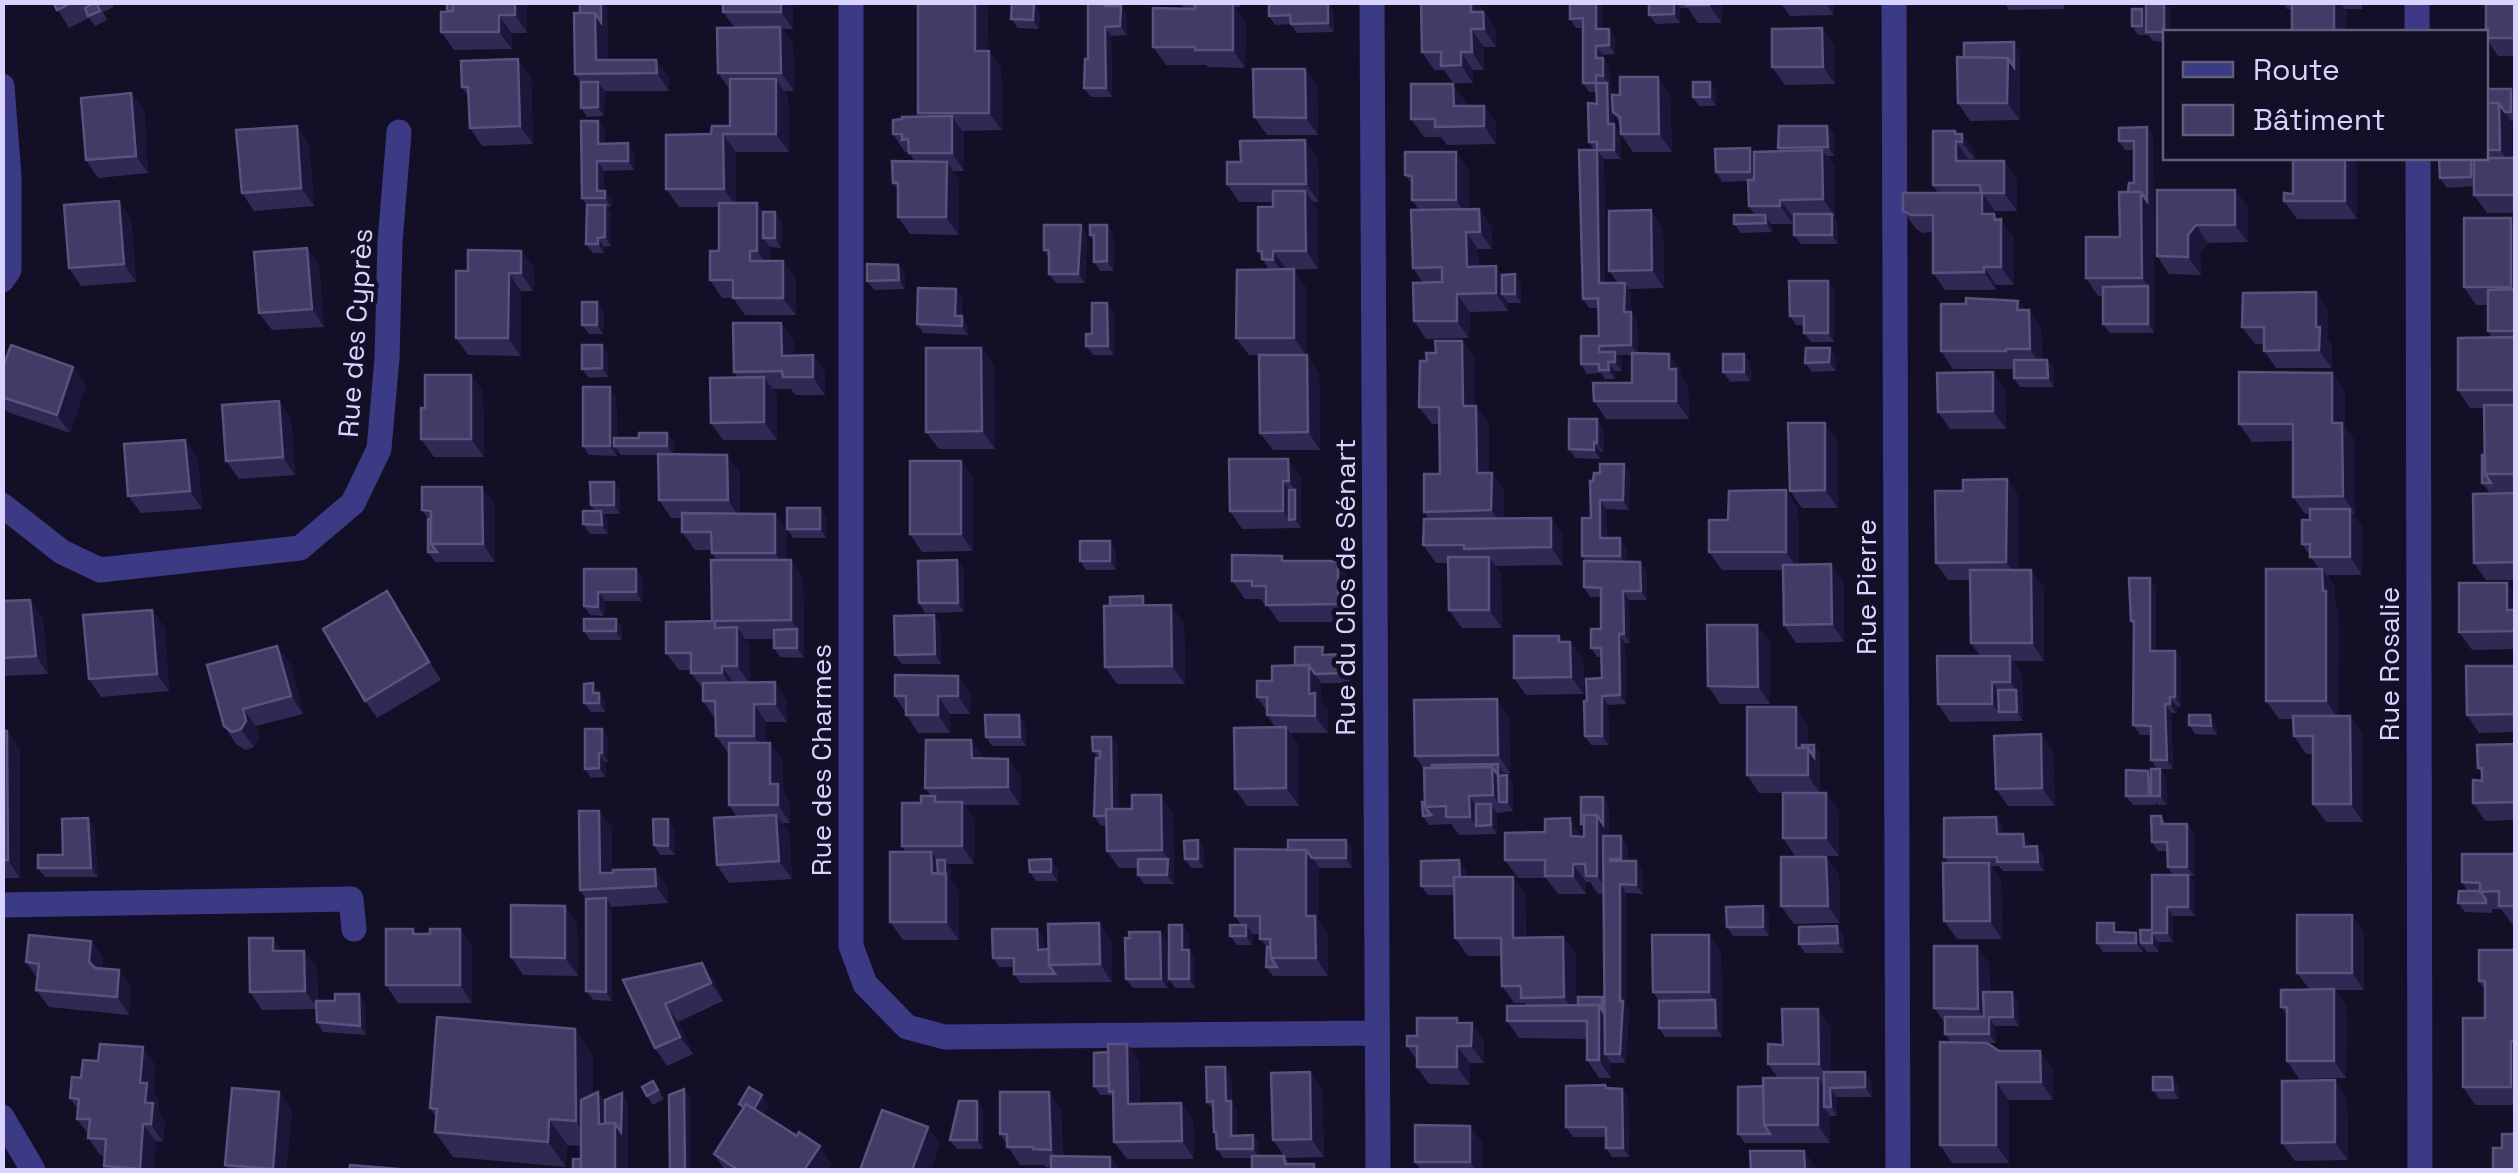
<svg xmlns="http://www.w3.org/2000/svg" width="2518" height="1173" viewBox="0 0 2518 1173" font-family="'Space Grotesk',sans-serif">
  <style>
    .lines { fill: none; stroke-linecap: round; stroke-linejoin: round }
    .street { stroke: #3d3a85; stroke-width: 25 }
    .wall { fill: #312854 }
    .shaded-wall { fill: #1d163a }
    .building { fill: #433a66; stroke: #5a527e; stroke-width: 2.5 }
    .labels { text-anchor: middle; stroke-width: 9; stroke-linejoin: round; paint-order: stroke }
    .street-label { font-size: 28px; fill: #d9d4ff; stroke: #130f26 }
  </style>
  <rect width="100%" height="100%" fill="#130f26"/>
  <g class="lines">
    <path class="street" d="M851 2V946L865 984 907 1027 945 1037 1377 1033
      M1372 2 1378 1170
      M1894 2 1898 1170
      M2417 2V32
      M2 86 9 177V270L2 280
      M2418 158 2420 1170
      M2 505 62 552 100 570 300 548 353 503 379 449 387 358 390 242 399 132
      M2 905 351 899 354 929
      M2 1117 33 1170"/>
  </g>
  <path class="wall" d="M53 2H112L114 7 103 12 107 20 95 26 89 18 69 28Z
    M527 2V33H511L512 49 454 50 441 32 447 11Z
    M580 2H607L608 60H656L669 77V91H605L604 116 587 117 581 108V82L575 74Z
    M793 2V29H782L793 45 794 91H784L788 97 789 152H736V203L763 212 782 221 781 248 770 247V261L796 278V315H745L733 298H722L710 280 719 251V207H679L666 189 711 134 730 126V90L718 73 734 27 723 12Z
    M1180 2H1240V7H1235L1246 22 1245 68 1208 67 1206 65H1166L1153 47 1184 9Z
    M1477 2 1496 30V47H1484V70H1473V83H1453L1444 70H1434L1422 52Z
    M1570 2H1602V29H1609L1615 38V54L1603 55V58L1609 67 1610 85H1608L1613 92 1614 95H1670L1672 152H1633L1621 134 1620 124 1614 114V124L1620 133 1621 159H1604L1605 283H1618L1609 271 1663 228 1664 288 1629 289 1631 292V312L1637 321 1638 353 1669 354 1681 371V376L1688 387 1689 419H1606L1594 401 1632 383V355H1617L1622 361V371H1615V379H1605L1601 373 1587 374 1581 364 1599 336V308H1589L1583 299 1594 150 1589 142 1597 104V92H1589L1583 83V28H1576L1570 19Z
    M1648 2H1722V23H1698L1688 8H1680V23L1656 24 1649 15Z
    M1780 2H1834V15L1790 16Z
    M2004 2H2064V9L2009 10Z
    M2283 2H2362V9H2344L2347 12 2287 9Z
    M2516 2V56H2498L2486 38Z
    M1328 4 1334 13V32L1297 33 1291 24 1275 25 1269 16Z
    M1111 6H1121L1127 15V35L1111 36 1112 97H1091L1084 88 1088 59Z
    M988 9 987 51 1001 68 1002 130 962 131 964 134V171H953L959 179V235L910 234 898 217V190L893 183 915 162 909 152H905L893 134 902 119 921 117 918 113Z
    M2142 9 2146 15 2171 9V32H2166V42L2153 41 2148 35H2138L2132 26Z
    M1040 12 1039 29 1018 28 1011 19Z
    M1822 28 1835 46V84L1785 85 1772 67Z
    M2020 51V120L1970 121 1958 103Z
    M518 59 531 77 533 144 482 146 470 128 468 96 462 87Z
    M1305 69 1317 86 1318 135H1267L1254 117Z
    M2486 89 2516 95V121H2511L2512 158H2516V213H2487L2474 195V186L2447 188 2440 178 2463 159 2462 158H2486Z
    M1716 91V106H1699L1693 97Z
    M131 93 144 110 148 173 98 178 86 160Z
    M1466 102V106H1484L1496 124V144L1447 145 1441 137H1424L1411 119Z
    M598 121 605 130V144L634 152V170L604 171V191L612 200 611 207H607L611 214V246L604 247V253H593L586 244 587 205 582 198Z
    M1827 126 1834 135V156H1827L1835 168V216H1834L1838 223V244H1801L1794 235V217L1793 224H1771L1772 232 1741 233 1734 224 1755 215 1749 206 1748 181 1722 182 1716 172 1754 154 1780 151 1778 148Z
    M2147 127 2153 136 2154 333H2110L2103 324V296H2098L2086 278 2120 237 2128 192 2134 183V150H2125L2119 141Z
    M1955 131 1958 134H1962L1975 152V159H1968V161H2004L2017 179V211H1995V215L1998 219 2014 237V285H1996V290H1945L1933 273V232L1923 233 1916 229 1903 211 1938 193 1933 185Z
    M1305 140 1318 158 1319 202H1312L1318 209V269L1286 270 1306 287V355L1319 373 1320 450H1273L1260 433 1259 355H1249L1236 338 1269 270 1258 251 1273 207V202H1239L1227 184 1241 162Z
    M309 144 314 206 254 211 242 193Z
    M2293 158H2352L2357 165V219H2297L2284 201 2293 194Z
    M1469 170V209H1479L1492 227V249H1478L1479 267 1521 284V303H1508V311L1470 312 1469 338 1426 339 1414 321 1423 283 1413 268 1419 210 1412 200V184L1405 175Z
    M2235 190 2248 208V242L2208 243 2200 253 2201 275 2169 274 2157 256Z
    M131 219 136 282 81 286 69 268Z
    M1081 225 1087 234 1085 283H1056L1049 274V258L1044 250Z
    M1107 225 1113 234 1114 271H1100L1094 262V241L1090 235Z
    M2516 225V492H2489L2482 483 2485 455 2484 408H2470L2458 390 2492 337 2488 331V305H2476L2464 287Z
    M307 248 319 266 324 327 272 330 259 313Z
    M521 251 534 268 533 291H521V356L468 355 456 338 468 271Z
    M898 265 905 274V289L874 290 867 281Z
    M956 289 962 298V316L968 326V335L923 333 917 324Z
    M1834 290V342H1811L1804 333V325H1796L1790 316Z
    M2018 301 2024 310H2029L2041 328 2042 360H2047L2054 369V387H2020L2014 378V369H1953L1941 351 1966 304Z
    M2328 310V340L2332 345V368H2276L2264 351V344H2255L2242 327Z
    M604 311 603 334H589L582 325Z
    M1114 312V355H1093L1086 346 1092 334Z
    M781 323 794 340V355H813L825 373V395H795L791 389H772L777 395V440H723L711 423 738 377 734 372Z
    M981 348 994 366 995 449H939L926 432Z
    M1830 348 1836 357V371L1812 372 1805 363Z
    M1436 353 1475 358V406L1489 424V473H1492L1504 491V518H1551L1563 536V565L1495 566 1501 574 1502 628H1462L1449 610V563H1436L1423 545 1429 519 1424 512 1440 474 1439 424H1432L1419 407 1427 361Z
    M608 354V377L589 378 582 369Z
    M1750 363 1751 381 1730 382 1723 372Z
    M73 367 86 385 70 433 7 412 2 405V370Z
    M1993 372 2005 390 2006 429H1950L1938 412Z
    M471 375 483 392 484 457H434L421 439 425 408Z
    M2345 391V426L2355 441V514H2353L2362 527V575H2327L2335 587V604L2339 609 2338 716H2350L2363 734V822H2326L2313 804V754H2306L2294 736 2293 719H2279L2266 701 2319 569 2302 544 2310 520V514H2305L2293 497V441L2252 442 2239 424Z
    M616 396 617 438 674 442 673 454 740 472V513L787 531V560H791L803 578 804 658 780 657 774 648V639H746L750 645V682L787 700V722H766V743L783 760V791L790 802V823H782L789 832 792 879 729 883 717 865 737 817 729 805V754L716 736 715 719 703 701V689L691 673V670H679L666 653 712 621 717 560 712 553V550H695L682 532V518H671L659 500 658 455H621L617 449V456L589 455 583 446Z
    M279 401 291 419 295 475 239 479 226 461Z
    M1603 428 1604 452 1600 451V459L1575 458 1569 449Z
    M1838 441V508H1802L1790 491Z
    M198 458 202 509 141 513 128 496Z
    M1229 459 1301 477V528L1242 529 1230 511Z
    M1624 464 1630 474 1629 510 1606 509 1607 538 1626 547 1627 561 1647 571V600H1629L1630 643H1625L1626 704 1608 705 1609 745H1591L1585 736 1587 701 1602 678 1601 657H1597L1591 648 1601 629V597H1590L1584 587 1586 561 1582 556 1591 518 1593 481 1600 473Z
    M973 478V551L922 552 910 534Z
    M2007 479 2019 497V570H2031L2044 587V661H2013L2022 674 2023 721 1950 722 1938 704 1980 656 1971 643 1970 580H1948L1936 563Z
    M614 482 620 491V514H604L608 520V534H590L583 524 595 511 591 505Z
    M2516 493V580H2486L2474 563Z
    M495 505V562H435L428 552V519L422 510Z
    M820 508 826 517V538H793L787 529Z
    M1798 508 1799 565 1844 582V642L1796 643 1784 625 1783 570H1722L1709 552 1728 520Z
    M1116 550V570H1086L1080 561Z
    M957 560 964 570V612L925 613 919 603Z
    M1286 561 1350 579 1351 622H1279L1266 604H1264L1261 599H1245L1232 581Z
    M584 569 643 578 642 601H605L604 616 590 615 584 606Z
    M2156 587V651H2175L2181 660V706L2177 707 2176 713H2171L2173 769H2160L2166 778 2167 805H2158L2156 802V805H2133L2126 796 2157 769 2151 760V735H2140L2133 725 2134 625 2131 621Z
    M387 591 399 609 441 680 377 718 365 701Z
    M2516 595V649L2472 650 2459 632Z
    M30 600 43 618 48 674 2 676V601Z
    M1149 605 1184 623 1185 684H1117L1105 667Z
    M152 610 165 628 169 691 101 697 89 679Z
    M616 619 622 628V640H590L584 631Z
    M940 625 941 664H902L895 655Z
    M1757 625 1770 643V704H1720L1708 686Z
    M1559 636 1563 642H1570L1583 659 1584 694 1526 695 1514 678Z
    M1344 654 1351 664V683H1321V702L1328 711V733H1290L1299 745V806H1247L1235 789 1275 727 1267 715V711L1257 697 1272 681 1295 665 1328 655Z
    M290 663 303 714 256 726 259 738 254 747 245 750 236 744 224 726Z
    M2516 666V732L2479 733 2467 715Z
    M593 683 605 702V712H591L584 703Z
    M971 693 970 714H950V733H918L895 696Z
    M1019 715 1025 724 1026 746H992L986 737Z
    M1509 717 1510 773H1504V775H1507L1513 784V811L1497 813V834L1459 835 1451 824 1429 825 1423 816 1425 802 1424 769 1415 756Z
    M2216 724 2217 735 2195 734 2189 725Z
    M1808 725V745L1820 754V793H1826L1839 811V856H1795L1783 838V793H1759L1747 775Z
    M602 729 608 738V762H605L606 777 591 778 585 769Z
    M2 731 20 749V878H2Z
    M2041 734 2053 752 2055 806H2008L1996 789Z
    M1111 737 1118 746V809L1173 813 1174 884H1144L1138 875V868H1119L1107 851V826H1101L1094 816 1098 758 1093 751Z
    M2516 744V820L2485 821 2473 803 2482 781V774L2478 768Z
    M984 758 1021 776 1020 805H964L975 820 974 864H947L951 869V880L959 891V940H903L890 922 906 852 902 846 921 803 931 796 925 788Z
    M1603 797 1609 806V836H1621L1627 845 1628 861 1642 870 1643 894 1626 893V1006L1629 1010 1626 1063H1611V1078H1599L1587 1060V1039L1519 1038 1507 1021 1526 1006 1525 1003H1514L1502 986 1501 956H1468L1455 938 1454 895H1428L1421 886 1466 869V877L1525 894 1526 938 1563 937 1576 955V1005L1602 997 1605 1001 1604 894H1598L1590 882H1586V894H1558L1546 878H1518L1505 860 1584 837V827L1581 824Z
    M599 811 612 828V873L655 869 667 887 668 903 612 907V1001L593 1000 586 991V899L580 890Z
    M2161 816 2166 824 2194 833V876H2189L2195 884V916H2173V942H2158L2159 952H2147L2143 946V952H2103L2097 943 2120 932 2141 939 2152 930 2173 875 2168 867V851H2158L2152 842Z
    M2003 826V834L2030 843V847L2044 856V871H2003L1999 866H1991L2001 880 2002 939H1957L1944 921 1949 863 1944 857Z
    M94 827 98 877H45L38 868 63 855Z
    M674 828 675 855H660L654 845Z
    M1198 840 1204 850V868H1191L1185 859Z
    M1235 849H1352V868H1319L1318 920 1328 934V976H1273L1266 967 1267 947 1260 939V934H1253L1252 945H1237L1230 936 1241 925 1235 916Z
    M2516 854V924H2512L2501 909H2492V913L2465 912 2458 903 2468 891 2462 882Z
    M1826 857 1839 874 1840 923 1794 924 1781 906Z
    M1058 869V881H1036L1030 872Z
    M1763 906 1769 915V936H1733L1727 927Z
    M577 923 578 976 523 975 511 957Z
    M1099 923 1112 941V982L1020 983 1014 974V967H999L993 958 1037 929 1044 938V950L1049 949Z
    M1837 926 1844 936V953H1805L1799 944Z
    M413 929 417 934H430L460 929 472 947V1003H398L386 985Z
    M2364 932V990H2335L2347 1007 2346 1078 2299 1079 2287 1061V1015L2281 1007 2309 989 2297 973Z
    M1189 934V950L1195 959V988H1175L1169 979Z
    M1709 935 1721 953 1722 1037H1665L1659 1028V1001L1653 992Z
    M273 938 281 951H304L317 968 318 1001 366 1003V1035L323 1032 317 1022V1009L262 1010 250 992Z
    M91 941 103 958 102 968 119 970 131 988 129 1015 49 1007 36 990 38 979 26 962Z
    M1167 941 1168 988H1133L1126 979Z
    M1977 946 1989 964 1990 992 2018 1001 2019 1026H1995L1996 1043H1987L1999 1051H2040L2053 1069V1100H2009V1163H1952L1940 1145 1951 1042 1945 1034V1023L1934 1008Z
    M2516 950V1105H2475L2463 1087 2485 1018V990L2479 981Z
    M623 980H714L723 1001 678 1022 693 1054 667 1066 655 1048Z
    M1460 1023H1472L1484 1041V1063H1470V1085L1429 1084 1417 1067V1060L1407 1046 1417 1036Z
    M1831 1027V1072L1871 1081 1872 1097H1837V1116H1830V1143H1745L1738 1134 1763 1086 1778 1078 1768 1064 1783 1045Z
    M1127 1044 1139 1061 1140 1104 1181 1103 1193 1120 1194 1159H1127L1114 1142 1113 1097 1111 1095H1100L1094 1086 1108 1052Z
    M143 1047 155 1065 153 1092 159 1101 158 1112 165 1121 163 1142 156 1141 153 1170H108L104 1166 105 1156 100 1155 88 1138V1134L77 1119 78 1110 70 1098 98 1061Z
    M593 1055V1094L605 1100 628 1102V1170L581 1146 567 1145 566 1167 453 1157 435 1132 436 1118 430 1108Z
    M1310 1072 1322 1090 1324 1157 1285 1158 1290 1164H1314L1318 1170H1252V1158H1223L1217 1149 1216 1136 1214 1132 1213 1110 1207 1102 1231 1076 1232 1103 1237 1110V1136L1253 1135 1259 1144V1156H1284L1273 1140Z
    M2172 1077 2178 1086 2179 1099H2159L2153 1090Z
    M653 1081 664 1099 653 1105 647 1096Z
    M1607 1088 1622 1089 1628 1098 1629 1157H1612L1606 1148V1137H1573L1566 1127Z
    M279 1092 292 1110 286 1170H229L225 1165Z
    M2347 1098 2348 1160 2295 1161 2282 1143Z
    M977 1101 983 1110V1149H957L950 1140Z
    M739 1104 769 1105 763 1114 832 1164 828 1170H725L714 1154 743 1109Z
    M1061 1110 1063 1156 1051 1167H1046L1044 1165H1020L1000 1134Z
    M1470 1126 1482 1143V1170H1421L1415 1162Z"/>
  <path class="shaded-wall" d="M515 2H527V33L515 15Z
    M601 2H607L608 73 596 60 595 13Z
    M781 2H793V29L781 12Z
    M975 2H983L988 9 987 69 975 51Z
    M1226 2H1231L1233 6V4L1246 22 1245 68 1233 50V13Z
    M1471 2H1477L1483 12V30L1471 12Z
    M1596 2H1602V38L1596 29Z
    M1674 2H1676L1680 8V23L1674 14Z
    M1709 2H1722V23L1709 5Z
    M1825 2H1834V15Z
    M2164 2 2171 9V32H2166V34Z
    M2334 2H2340L2347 12V32H2334Z
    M1034 3 1040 12 1039 29 1033 20Z
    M1328 4 1334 13V32L1328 23Z
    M1121 6 1127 15V35L1120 26Z
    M2142 9 2148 18 2147 32 2142 26Z
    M1483 12 1496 30V47L1484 29Z
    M499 15 511 33 512 49 499 32Z
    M780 27 793 45 794 91 781 73Z
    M1105 27 1111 36 1112 97 1106 88Z
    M1822 28 1835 46V84L1823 67Z
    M1471 29 1484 47V70L1472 52Z
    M1609 29 1615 38V54L1609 45Z
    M2014 42 2020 51V76L2014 67Z
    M1596 46 1603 55V67L1596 58Z
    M989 51 1001 68 1002 130 989 113Z
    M1461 52 1473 70V83L1461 65Z
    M1603 58 1609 67 1610 85 1603 76Z
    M2008 58 2020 76V120L2007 103Z
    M518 59 531 77 533 144 520 126Z
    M656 60 669 77V91L657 73Z
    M1305 69 1317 86 1318 135 1306 118Z
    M1658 77 1670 95 1672 152 1659 134Z
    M776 79 788 97 789 152 776 134Z
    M598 82 605 91 604 116 598 107Z
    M1710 82 1716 91V106L1710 97Z
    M1607 83 1613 92 1614 124 1620 133 1621 159 1614 150 1608 124Z
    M1453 84 1466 102V124L1454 106Z
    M2511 89 2516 95V118L2511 112Z
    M131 93 144 110 148 173 136 156Z
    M2499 103 2511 121 2512 168 2500 150Z
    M1484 106 1496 124V144L1484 126Z
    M952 116 964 134V171L952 153Z
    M598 121 605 130V153L598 144Z
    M297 126 309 144 314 206 301 188Z
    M1827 126 1834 135V156L1828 147Z
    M2147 127 2153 136 2154 333 2148 324V286L2142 278 2141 192Z
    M1955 131 1962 141V134L1975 152V159L1962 142 1955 134Z
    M723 134 736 152V206L724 189Z
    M1305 140 1318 158 1319 202 1306 184Z
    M1956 141 1968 159V179L1956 161Z
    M628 143 634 152V170L628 161Z
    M1750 148 1756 157 1757 181 1750 172Z
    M1597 150 1604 159 1605 292 1599 283Z
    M1822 150 1835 168V216L1823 199Z
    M1456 152 1469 170V218L1456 200Z
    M2343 158H2352L2357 165V219L2345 201Z
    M597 161 604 171V200L597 191Z
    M2004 161 2017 179V211L2004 193Z
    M947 162 959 179V235L946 217Z
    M2235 190 2248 208V242L2235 225Z
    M605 191 612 200 611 207 605 198Z
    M1305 191 1318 209V269L1306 251Z
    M1982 193 1995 211V215L2001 224V219L2014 237V285L2001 267 1982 214Z
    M1780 200 1793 217V224L1780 206Z
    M119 201 131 219 136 282 124 264Z
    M757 203 770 221 763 238 770 247V269L757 251Z
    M605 205 611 214V246L605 237Z
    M1479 209 1492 227V249L1480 232Z
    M1651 210 1663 228 1664 288 1652 270Z
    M775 212 782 221 781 248 775 238Z
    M1832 214 1838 223V244L1832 235Z
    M1765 215 1771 224 1772 232 1766 223Z
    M2511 218 2516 225V294L2511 287Z
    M1081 225 1087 234 1085 283 1078 274Z
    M1107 225 1113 234 1114 271 1107 261Z
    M2196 225 2208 243 2200 253 2201 275 2188 257V235Z
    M1466 232 1478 249 1479 285 1467 267Z
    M598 238 604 247V253L598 244Z
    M307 248 319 266 324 327 312 309Z
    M521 251 534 268 533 291 521 273Z
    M1273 251 1286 268V278L1273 260Z
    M783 261 796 278V315L783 298Z
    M898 265 905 274V289L899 280Z
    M1496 266 1508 284 1502 294 1508 303V311L1496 293Z
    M1984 267 1996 285V290L1984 272Z
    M1294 269 1306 287V356L1294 338Z
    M509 273 521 291V356L508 338Z
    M1515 274 1521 284V303L1515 294Z
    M1828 281 1834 290V342L1828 333Z
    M1625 283 1631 292V321L1624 312Z
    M956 289 962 298 961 325 955 316Z
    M2316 292 2328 310V340L2332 345V368L2319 350 2316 327Z
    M1457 294 1470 312 1469 338 1457 321Z
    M2018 301 2029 317V310L2041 328 2042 367 2030 349 2017 310Z
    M597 302 604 311 603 334 597 325Z
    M1107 303 1114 312V355L1108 346Z
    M1631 312 1637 321 1638 354 1631 345Z
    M962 316 968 326V335L962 326Z
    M781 323 794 340V373L782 356Z
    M1462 341 1475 358V424L1463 406Z
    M602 345 608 354V377L602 368Z
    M981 348 994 366 995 449 982 431Z
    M1830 348 1836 357V371L1829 362Z
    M1615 352 1622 361V371L1615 362Z
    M1669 354 1681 371V376L1688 387 1689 419 1676 401 1669 369Z
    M1744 354 1750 363 1751 381 1744 372Z
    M813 355 825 373V395L813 377Z
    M1307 355 1319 373 1320 450 1308 432Z
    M2047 360 2054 369V387L2048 378Z
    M1608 362 1615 371V379L1609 370Z
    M73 367 86 385 70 433 57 415Z
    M1993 372 2005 390 2006 429 1993 411Z
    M2332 373 2345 391V426L2355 441V514L2343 496 2332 423Z
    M471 375 483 392 484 457 471 439Z
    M764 377 777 395V440L764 422Z
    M610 387 616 396 617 446H614L617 449V456L610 446Z
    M279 401 291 419 295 475 283 457Z
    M1476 406 1489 424V491L1477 473Z
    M1597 419 1603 428 1604 452 1597 443Z
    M1825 423 1838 441V508L1825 490Z
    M667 433 674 442 673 455 667 446Z
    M185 440 198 458 202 509 190 491Z
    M1594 442 1600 451V459L1594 450Z
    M727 455 740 472V518L728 500Z
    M1288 459 1301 477V499L1289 481Z
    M961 461 973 478V551L961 534Z
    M1624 464 1630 474 1629 510 1623 500Z
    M1492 473 1504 491V528L1491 510Z
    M2007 479 2019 497V580L2006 562Z
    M1283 481 1295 498V490L1301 499V528L1295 519 1289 520 1296 529 1283 511Z
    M614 482 620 491V514L614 505Z
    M482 487 495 505V562L483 544Z
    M1786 490 1798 508 1799 570 1786 552Z
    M1600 500 1606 509 1607 547 1600 538Z
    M820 508 826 517V538L820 529Z
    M2350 509 2362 527V575L2350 557Z
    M601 511 608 520V534L602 525Z
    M775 514 787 531V570L775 553Z
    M1551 518 1563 536V565L1551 547Z
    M1620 538 1626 547 1627 565 1620 556Z
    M1110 541 1116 550V570L1110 561Z
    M1489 557 1501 574 1502 628 1489 610Z
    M791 560 803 578 804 638 791 620Z
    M957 560 964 570V612L958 603Z
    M1338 561 1350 579 1351 622 1338 604Z
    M1640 562 1647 571V600L1641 591Z
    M1831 564 1844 582V642L1832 624Z
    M636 569 643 578 642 601 636 592Z
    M2322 569 2335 587V604L2339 609 2338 719 2326 701Z
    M2031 570 2044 587V661L2032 643Z
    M2150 578 2156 587V660L2150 651Z
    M2507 583 2516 595V622L2507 610Z
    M387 591 399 609 441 680 429 662Z
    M1623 591 1629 600 1630 643 1624 634Z
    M598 592 605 601 604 616 598 607Z
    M30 600 43 618 48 674 36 656Z
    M1171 605 1184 623 1185 684 1172 666Z
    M152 610 165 628 169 691 157 674Z
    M934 615 940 625 941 664 935 654Z
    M616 619 622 628V640L616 631Z
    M1757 625 1770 643V704L1758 687Z
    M737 627 750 645V684L737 666Z
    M797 629 804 638V658L797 648Z
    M1619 634 1625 643 1626 704 1620 695Z
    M1559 636 1570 653V642L1583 659 1584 694 1571 677Z
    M277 646 290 663 303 714 291 696Z
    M2175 651 2181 660V706L2175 697Z
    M1344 654 1351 664V683L1345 673Z
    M2010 656 2022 674 2023 721 2017 712 2016 690 2010 682Z
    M1309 665 1321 683V702L1328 711V733L1315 716 1309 694Z
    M722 666 734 684V691L722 673Z
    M958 676 971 693 970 714 958 696Z
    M775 682 787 700V722L775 704Z
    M1992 682 2005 700 1999 712 1992 704Z
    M593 683 605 702V712L593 693Z
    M938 696 950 714V733L938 715Z
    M1602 696 1608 705 1609 745 1602 736Z
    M2170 697 2177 707 2176 713 2170 704Z
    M1497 699 1509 717 1510 773 1498 755Z
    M754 704 766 722V754L754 736Z
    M2165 704 2171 713 2173 769 2167 760Z
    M1796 707 1808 725V749L1814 745 1820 754V793L1808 775 1796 748Z
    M243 709 256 726 259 738 254 747 241 729Z
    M1019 715 1025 724 1026 746 1020 737Z
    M2210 715 2216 724 2217 735 2211 726Z
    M2350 716 2363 734V822L2351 804Z
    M1286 727 1299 745V806L1286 788Z
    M602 729 608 738V762L602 753Z
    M7 731 20 749V878L8 860Z
    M2041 734 2053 752 2055 806 2042 788Z
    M1111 737 1118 746 1119 826 1112 816Z
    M971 740 984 758H972Z
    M770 743 783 760V791L790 802V823L778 805 770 784Z
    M599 753 605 762 606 777 599 768Z
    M1008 759 1021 776 1020 805 1008 787Z
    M1498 764 1504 773 1505 802H1499L1505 813 1493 795 1492 767Z
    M2160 769 2166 778 2167 805 2160 796Z
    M1507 775 1513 784V811L1507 802Z
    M1826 793 1839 811V856L1826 838Z
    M1161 795 1173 813 1174 884 1167 875 1168 859 1162 850Z
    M1469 796 1482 813 1476 826 1470 817Z
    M1603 797 1609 806 1610 894 1597 876V815Z
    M962 802 975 820 974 864 962 846Z
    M1491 804 1497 813V834L1491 825Z
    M599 811 612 828V888L600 873Z
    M776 815 789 832 792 879 779 861Z
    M1996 817 2003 826V844L1997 834Z
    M88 818 94 827 98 877 91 868Z
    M1570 818 1582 836H1571Z
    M668 819 674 828 675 855 668 846Z
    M2187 824 2194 833V876L2187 867Z
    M2023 834 2030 843V856L2024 847Z
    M1621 836 1627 845 1628 868 1621 859Z
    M1198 840 1204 850V868L1198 859Z
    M1346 840 1352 849V868L1346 858Z
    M2037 846 2044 856V871L2038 862Z
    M1306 850 1319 867 1318 920 1328 934V976L1316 958 1306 916Z
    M931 852 944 869V882L932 873Z
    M1826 857 1839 874 1840 923 1828 906Z
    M1051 859 1058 869V881L1051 872Z
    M945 860 951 869V880L959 891V940L946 922Z
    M1459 860 1466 869V895L1460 886Z
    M1636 861 1642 870 1643 894 1636 885Z
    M1989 863 2001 880 2002 939 1990 921Z
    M1573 864 1586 882V894L1573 876Z
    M655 869 667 887 668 903 656 886Z
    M2188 875 2195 884V916L2188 907Z
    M1513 877 1525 894 1526 956 1513 938Z
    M1620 884 1626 893V1006L1629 1010 1626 1063 1620 1054Z
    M606 898 612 907V1001L606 992Z
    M565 906 577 923 578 976 565 958Z
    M1763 906 1769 915V936L1763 927Z
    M2167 907 2173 916V942L2167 933Z
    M2352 915 2364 932V990L2352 973Z
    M1099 923 1112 941V982L1100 964Z
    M1182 925 1189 934V959L1182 950Z
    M1246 925 1253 934 1252 945 1246 936Z
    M1837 926 1844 936V953L1838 943Z
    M460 929 472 947V1003L460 985Z
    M1037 929 1044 938V959L1038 950Z
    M1160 932 1167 941 1168 988 1161 979Z
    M2136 933 2143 942 2141 943 2143 952 2136 943Z
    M2152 933 2158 942 2159 952 2152 943Z
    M1709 935 1721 953 1722 1010 1709 992Z
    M1563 937 1576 955 1577 1015 1564 997Z
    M273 938 285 956 273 951Z
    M91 941 103 958 102 979 89 962Z
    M1977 946 1989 964 1990 1019 1995 1026 1996 1043 1989 1034V1025L1978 1009Z
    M1189 950 1195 959V988L1189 979Z
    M304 951 317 968 318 1009 305 991Z
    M702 963 714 980 723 1001 711 983Z
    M119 970 131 988 129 1015 117 997Z
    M2334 989 2347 1007 2346 1078 2334 1061Z
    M2012 992 2018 1001 2019 1026 2013 1017Z
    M359 994 366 1003V1035L360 1026Z
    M1602 997 1608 1006 1605 1054 1611 1063V1078L1599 1060V1005Z
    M1715 1000 1722 1010V1037L1716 1028Z
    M665 1004 678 1022 693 1054 680 1037Z
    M1818 1009 1831 1027V1082L1819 1064Z
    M1472 1023 1484 1041V1063L1471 1046Z
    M575 1029 593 1055V1147L576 1121Z
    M2511 1041 2516 1047V1093L2511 1087Z
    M1127 1044 1139 1061 1140 1122 1128 1104Z
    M1457 1046 1470 1063V1085L1457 1067Z
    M143 1047 155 1065 153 1092 159 1101 158 1112 165 1121 163 1142 151 1124 140 1083Z
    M2040 1051 2053 1069V1100L2041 1082Z
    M1225 1067 1231 1076 1232 1103 1237 1110V1145L1231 1136 1226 1101Z
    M1310 1072 1322 1090 1324 1157 1311 1139Z
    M1865 1072 1871 1081 1872 1097 1865 1087Z
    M2172 1077 2178 1086 2179 1099 2173 1090Z
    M1818 1078 1830 1095 1824 1107 1830 1116V1143L1818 1125Z
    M2335 1080 2347 1098 2348 1160 2335 1142Z
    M1996 1082 2009 1100V1163L1996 1145Z
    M1830 1088 1837 1097V1116L1831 1107Z
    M684 1089 690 1098 691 1170H685Z
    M1622 1089 1628 1098 1629 1157 1623 1148Z
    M279 1092 292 1110 286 1170H274L273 1169Z
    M598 1092 611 1109V1132L599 1124Z
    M1049 1092 1061 1110 1063 1168 1051 1150Z
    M622 1093 628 1102V1170H615V1123Z
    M762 1095 769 1105 759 1121 752 1112Z
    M977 1101 983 1110V1149L977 1140Z
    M1181 1103 1193 1120 1194 1159 1182 1141Z
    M549 1119 567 1145 566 1167 548 1142Z
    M143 1124 156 1141 153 1170H141L140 1169Z
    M1470 1126 1482 1143V1170H1476L1470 1162Z
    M928 1127 940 1144 931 1170H912Z
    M1253 1135 1259 1144V1158L1253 1149Z
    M820 1146 832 1164 828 1170H804Z
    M1804 1151 1817 1169V1170H1805Z
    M1110 1157 1120 1170H1110Z"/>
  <path class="building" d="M53 2H73L57 10Z
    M96 2 100 11 88 16 85 8Z
    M447 2H453V11H447Z
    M453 2H515V15H499V32H441V12L453 11Z
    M580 2H601V22L595 13H580Z
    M723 2H781V12H723Z
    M918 2H975V51H989V113H918Z
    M1012 2 1034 3 1033 20 1011 19Z
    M1088 2H1105V6H1121L1120 26 1105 27 1106 88H1084L1085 59H1088Z
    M1421 2H1471V12H1483L1484 29H1471L1472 52H1461V65L1441 66V52H1422Z
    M1570 2H1596V29H1609V45L1596 46V58H1603V76L1596 75V83H1583V18L1570 19Z
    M1649 2H1674V14L1649 15Z
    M1686 2H1709V5H1686Z
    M2146 2H2164V32H2146Z
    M2292 2H2334V32H2292Z
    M2486 2H2516V38H2486Z
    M1195 4H1233V50H1195V47H1153V8L1195 9Z
    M1269 4H1328V23L1291 24 1290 15 1269 16Z
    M2132 9H2142V26H2132Z
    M574 13H595L596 60H656L657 73 575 74Z
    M780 27 781 73H718L717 28Z
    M1822 28 1823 67H1772V29Z
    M2014 42V67L2008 58 1964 57V43Z
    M1957 57 2008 58 2007 103H1958Z
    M518 59 520 126 470 128 468 87H462L461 61Z
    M1253 69H1305L1306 118 1254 117Z
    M1620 77H1658L1659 134H1621L1620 117 1613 112 1612 95H1620Z
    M730 79H776V134H723L724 189H666V135L711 134 712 126H730Z
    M581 82H598V107L581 108Z
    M1693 82H1710V97H1693Z
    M1596 83H1607L1608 124H1614V150H1597L1599 283H1625L1624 312H1631V345L1599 346V352H1615V362H1608L1609 370H1599V364H1581V336H1599L1598 298 1583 299 1579 150H1597V142H1589L1588 103 1597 104Z
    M1411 84H1453L1454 106H1484V126L1435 127V119H1411Z
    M2486 89H2511V112H2505L2499 103H2486Z
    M131 93 136 156 86 160 81 98Z
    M2486 103H2499L2500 150H2486Z
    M952 116V153H909L908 139 902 140V134H893V120L902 119V117Z
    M581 121H598V144L628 143V161H597V191H605V198H582Z
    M297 126 301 188 242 193 236 130Z
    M1779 126H1827L1828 147 1778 148Z
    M2147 127V201L2141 192H2128L2129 183H2134V141H2119V128Z
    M1933 131H1955V134H1962V142L1956 141V161H2004V193H1982V214H1994L1995 220 2001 219V267H1984V272L1933 273V215H1911L1903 211V193H1981L1980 185H1933Z
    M1305 140 1306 184H1227V162H1241L1240 141Z
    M1750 148V172H1716L1715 149Z
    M1822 150 1823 199 1780 200V206H1749L1748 180H1754V152Z
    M1405 152H1456V200H1412V176L1405 175Z
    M2293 158H2345V201H2284V193L2293 194Z
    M2474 158H2516V195H2474Z
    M2439 159H2471V177L2440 178Z
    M892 161 947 162 946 217H898V182L893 183Z
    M2157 190H2235V225H2196L2188 235V257L2157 256Z
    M1273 191H1305L1306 251H1273V260L1262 259V251H1258V207H1273Z
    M2119 192H2141L2142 278H2086V237H2120Z
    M119 201 124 264 69 268 64 205Z
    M719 203H757V251H750V261H783V298H733V280H710V251H719Z
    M587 205H605V237L598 238V244H586Z
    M1479 209 1480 232H1466L1467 267 1496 266V293L1457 294V321H1414L1413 283 1442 282V267L1413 268 1411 210Z
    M1651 210 1652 270 1609 271V211Z
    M763 212H775V238H763Z
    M1794 214H1832V235H1794Z
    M1734 215H1765L1766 223 1734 224Z
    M2464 218H2511V287H2464Z
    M1044 225H1081L1078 274H1049V250H1044Z
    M1090 225H1107V261L1094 262V235H1090Z
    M307 248 312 309 259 313 254 252Z
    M468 250 521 251V273H509L508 338H456V271H468Z
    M867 264 898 265 899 280 867 281Z
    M1294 269V338H1236L1237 270Z
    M1515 274V294H1502V275Z
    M1789 281H1828V333H1804V316H1790Z
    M2148 286V324H2103V287Z
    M918 288 956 289 955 316H962V326L917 324Z
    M2516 289V331H2488V290Z
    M2316 292V327H2320L2319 350 2264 351V327H2242L2243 293Z
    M1966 298 2018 301 2017 310H2029L2030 349H2006V351H1941V304H1966Z
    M582 302H597V325H582Z
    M1092 303H1107L1108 346H1086V334H1092Z
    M733 323H781L782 356 813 355V377H783L782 371 734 372Z
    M2515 337 2516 390H2458V338Z
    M1435 341H1462L1463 406H1476L1477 473H1492L1491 510 1424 512V474H1440L1439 407H1419L1420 361H1427L1426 353H1436Z
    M11 345 73 367 57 415 2 397V370Z
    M582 345H602V368L582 369Z
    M926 348H981L982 431 926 432Z
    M1806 348H1830L1829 362 1805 363Z
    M1632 353 1669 354V369H1676V401H1594L1593 383H1632Z
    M1723 354H1744V372H1723Z
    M1259 355H1307L1308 432 1260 433Z
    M2014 360H2047L2048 378H2014Z
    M1993 372V411L1938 412 1937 373Z
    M2239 372 2332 373V423H2342L2343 496 2293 497V424H2239Z
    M425 375H471V439H421V408H425Z
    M764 377V422L711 423 710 378Z
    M583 387H610V446H583Z
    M279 401 283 457 226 461 222 405Z
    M2484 405H2516V474H2485Z
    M1569 419H1597V443L1594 442V450L1569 449Z
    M1788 423H1825V490L1790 491Z
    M639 433H667V446H614V438H639Z
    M185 440 190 491 128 496 124 444Z
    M658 454 727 455 728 500H659Z
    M2482 455H2485V474L2491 483H2482Z
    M1229 459H1288L1289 481H1283V511H1230Z
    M910 461H961V534H910Z
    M1600 464H1624L1623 500H1600V538H1620V556H1582V518H1591L1590 481H1593L1594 473H1600Z
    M2007 479 2006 562 1936 563 1935 491H1963V480Z
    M590 482H614V505H591Z
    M422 487H482L483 544H431V511L422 510Z
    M1289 490H1295V519L1289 520Z
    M1786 490V552H1709V520H1728L1729 491Z
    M2516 493V562L2474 563 2473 494Z
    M787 508H820V529H787Z
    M2310 509H2350V557H2310V544H2302V520H2310Z
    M583 511H601L602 525 583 524Z
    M682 513 775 514V553H712L711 532H682Z
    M1551 518V547L1464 549V545H1423L1424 519Z
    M428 519H431V544L437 552H428Z
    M1080 541H1110V561H1080Z
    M1232 555 1282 556V561H1338V604L1266 605V586H1252V581H1232Z
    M1448 557H1489V610H1449Z
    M711 560H791V620L715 621V628L737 627V666H722V673H691V653H666V622L712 621Z
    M957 560 958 603H919L918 561Z
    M1584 561 1640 562 1641 591H1623L1624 634H1619L1620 695 1602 696V736H1585L1584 701H1587L1586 679 1602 678 1601 648H1591V629H1601V588L1584 587Z
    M1831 564 1832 624 1784 625 1783 565Z
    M584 569H636V592H598V607L584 606Z
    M2266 569H2322L2323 591H2326V701H2266Z
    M1970 570H2031L2032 643H1971Z
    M2129 578H2150V651H2175V697H2170V704H2165L2167 760H2151V726L2133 725 2134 621H2131Z
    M2459 583H2507V610H2516V631L2459 632Z
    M387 591 429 662 365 701 323 629Z
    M1143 596V605L1110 606V597Z
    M30 600 36 656 2 658V601Z
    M1171 605 1172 666 1105 667 1104 606Z
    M152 610 157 674 89 679 83 615Z
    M934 615 935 654 895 655 894 616Z
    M584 619H616V631H584Z
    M1707 625H1757L1758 687 1708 686Z
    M797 629V648H774V630Z
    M1514 636H1559V642H1570L1571 677 1514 678Z
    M277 646 291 696 243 709 246 721 241 729 232 732 224 726 207 665Z
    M1295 647H1323L1322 655 1344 654 1345 673 1315 674 1309 665H1295Z
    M1937 656H2010V682H1992V704H1938Z
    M1309 665V694L1315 693V716L1267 715V697H1257V681H1272V666Z
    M2466 666H2516V709H2514V714L2467 715Z
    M895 675 958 676V696H938V715H906V696H895Z
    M775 682V704H754V736H716L715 701H703V683Z
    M593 683V693H599V703H584V684Z
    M1998 690H2016L2017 712H1999Z
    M1497 699 1498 755 1415 756 1414 700Z
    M1747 707H1796V748H1808V775H1747Z
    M985 715H1019L1020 737H986Z
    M2189 715H2210L2211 726 2189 725Z
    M2293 716H2350L2351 804H2313V736H2294Z
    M1286 727V788L1235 789 1234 728Z
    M585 729H602V753H599V768L585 769Z
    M2 731H7L8 860H2Z
    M2041 734 2042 788 1996 789 1994 736Z
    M1092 737H1111L1112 809H1106V816H1094L1096 758H1100V751H1093Z
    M926 740H971L972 758 1008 759V787L925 788Z
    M729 743H770V784H778V805H729Z
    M2516 744V802L2473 803V780L2482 781V768H2478L2477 745Z
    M1802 745H1814V757L1808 748H1802Z
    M1498 764V775L1492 767 1432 768V765Z
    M1492 767 1493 795 1469 796 1470 817H1446V806L1425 807 1424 768Z
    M2151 769H2160V796H2151Z
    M2126 770 2148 771 2149 796H2126Z
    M1507 775V802H1499L1498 776Z
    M1783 793H1826V838H1783Z
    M1132 795H1161L1162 850 1107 851 1106 809H1132Z
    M921 796H935V802H962V846H902V803H921Z
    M1581 797H1603V824L1597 815H1584V824H1581Z
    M1422 802H1425V807L1431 815 1423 816Z
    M1476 804H1491V825L1476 826Z
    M579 811H599L600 873H613V870L655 869 656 886 580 890Z
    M776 815 779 861 717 865 714 818Z
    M1584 815H1597V876H1586L1585 864H1573V876H1545V860H1505V833L1545 832V819L1570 818 1571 836 1584 837Z
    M2151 816H2161L2162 824H2187V867H2168L2167 842H2152Z
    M1996 817 1997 834H2023L2024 847 2037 846 2038 862H1997V857H1944V818Z
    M88 818 91 868H38V855H63L62 819Z
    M653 819H668V846L654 845Z
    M1603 836H1621V859H1610V861H1636V885L1620 884V1001H1623L1620 1054H1605Z
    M1198 840V859H1185L1184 841Z
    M1288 840H1346V858H1312L1306 850H1288Z
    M1235 849 1306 850V916H1315L1316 958H1271L1270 939H1260V916H1235Z
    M890 852H931L932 873 946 874V922H890Z
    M2462 854H2516V906H2499V891L2480 892V883L2462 882Z
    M1781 857H1826L1828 906H1781Z
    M1051 859V872H1030L1029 860Z
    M1138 859H1168L1167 875H1138Z
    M937 860H945V874H938Z
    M1459 860 1460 877H1454V886H1421V861Z
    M1943 863H1989L1990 921H1944Z
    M2152 875H2188V907H2167V933H2152V943H2141L2140 930H2152Z
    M1454 877H1513V938L1563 937 1564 997 1521 998V986H1502L1501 938H1455Z
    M2459 891H2480L2486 900V903H2458Z
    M606 898V992L586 991V899Z
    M511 905 565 906V958L511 957Z
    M1763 906V927H1727L1726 907Z
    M2297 915H2352V973H2297Z
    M1099 923 1100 964 1049 965 1048 924Z
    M2097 923H2114V932L2136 933V943H2097Z
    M1169 925H1182V950H1189V979H1169Z
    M1230 925H1246V936H1230Z
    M1837 926 1838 943 1799 944V927Z
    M386 929H413V934H430V929H460V985H386Z
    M992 929H1037L1038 950 1049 949V965L1055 974H1014V958H993Z
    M1129 932H1160L1161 979H1126L1125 938H1130Z
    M29 935 91 941 89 962 95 968 119 970 117 997 36 990 39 964 26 962Z
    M1652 935H1709V992H1653Z
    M249 938H273V951H304L305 991 250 992Z
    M1934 946H1977L1978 1009 1934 1008Z
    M1267 947H1270L1271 958 1277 967H1266Z
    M2479 950H2516V1042L2511 1041V1087H2463V1018H2485V981H2479Z
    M702 963 711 983 665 1004 680 1037 655 1048 623 980Z
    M2334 989V1061H2287V1007H2281V990Z
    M1983 992H2012L2013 1017H1989V1034H1945V1017H1984Z
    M335 994H359L360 1026 317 1022 316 1001H335Z
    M1578 997H1602V1010L1599 1005H1578Z
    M1715 1000 1716 1028H1659V1001Z
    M1599 1005V1060H1587V1021H1507V1006Z
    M1782 1009H1818L1819 1064H1768V1044L1783 1045Z
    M437 1017 575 1029 576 1121 549 1119 548 1142 435 1132 437 1109 430 1108Z
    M1417 1018H1457V1023H1472L1471 1046H1457V1067H1417V1046H1407V1036H1417Z
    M1940 1042 1987 1043 1999 1051H2040L2041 1082H1996V1145H1940Z
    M100 1044 143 1047 140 1083H147L145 1103H153L151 1124H143L140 1169 104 1166 106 1139 88 1138 90 1119H77L79 1099 70 1098 72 1077 81 1078 83 1060 98 1061Z
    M1108 1044H1127L1128 1104 1181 1103 1182 1141 1114 1142 1113 1091 1109 1092Z
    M1108 1052 1109 1086H1094V1053Z
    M1206 1067H1225L1226 1101H1231V1136L1253 1135V1149H1217L1216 1132H1214L1213 1101 1207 1102Z
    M1310 1072 1311 1139 1273 1140 1271 1073Z
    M1824 1072H1865V1087L1830 1088 1831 1107H1824Z
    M2153 1077H2172L2173 1090H2153Z
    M1763 1078H1818V1125H1764Z
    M2335 1080V1142L2282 1143V1081Z
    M653 1081 658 1090 647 1096 642 1087Z
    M1605 1085 1606 1088 1622 1089 1623 1148H1606V1127H1566V1086Z
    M1763 1086 1764 1125 1770 1134H1738V1087Z
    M749 1087 762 1095 754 1109 746 1104 744 1107 739 1104Z
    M232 1088 279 1092 273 1169 225 1165Z
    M684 1089 685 1170H662H670L669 1095Z
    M598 1092 599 1124 615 1123V1170H581V1100Z
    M1000 1092H1049L1051 1150 1033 1149V1147H1007V1134H1000Z
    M622 1093 621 1132 615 1123H605V1100Z
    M959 1101H977V1140H950Z
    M746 1104 797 1136 799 1132 820 1146 804 1170H738L714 1154Z
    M882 1110 928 1127 912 1170H860Z
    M1415 1125 1470 1126V1162H1415Z
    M2502 1134H2516V1170H2493V1148H2502Z
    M1750 1151H1804L1805 1170H1751Z
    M1051 1156 1110 1157V1170H1051Z
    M1252 1156H1284L1285 1164H1314V1170H1252Z
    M573 1159H581V1170H573Z
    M350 1165 398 1169V1170H349Z"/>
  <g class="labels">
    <g class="street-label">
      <text transform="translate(355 333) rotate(-86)" y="10">Rue des Cyprès</text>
      <text transform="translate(1345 587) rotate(-90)" y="10">Rue du Clos de Sénart</text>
      <text transform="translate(1866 587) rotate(-90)" y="10">Rue Pierre</text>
      <text transform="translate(2389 664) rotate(-90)" y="10">Rue Rosalie</text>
      <text transform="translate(821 760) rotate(-90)" y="10">Rue des Charmes</text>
    </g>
  </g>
  <rect width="2518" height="1173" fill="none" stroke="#d9d4ff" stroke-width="10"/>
  <rect x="2163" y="30" width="325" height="130" fill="#130f26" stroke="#625e7d" stroke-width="2.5"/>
  <rect x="2183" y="62" width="50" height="15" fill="#3d3a85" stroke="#625e7d" stroke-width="2.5"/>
  <text x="2253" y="80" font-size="30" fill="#d9d4ff">Route</text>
  <rect x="2183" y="105" width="50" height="30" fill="#433a66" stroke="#625e7d" stroke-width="2.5"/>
  <text x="2253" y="130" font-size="30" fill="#d9d4ff">Bâtiment</text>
</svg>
